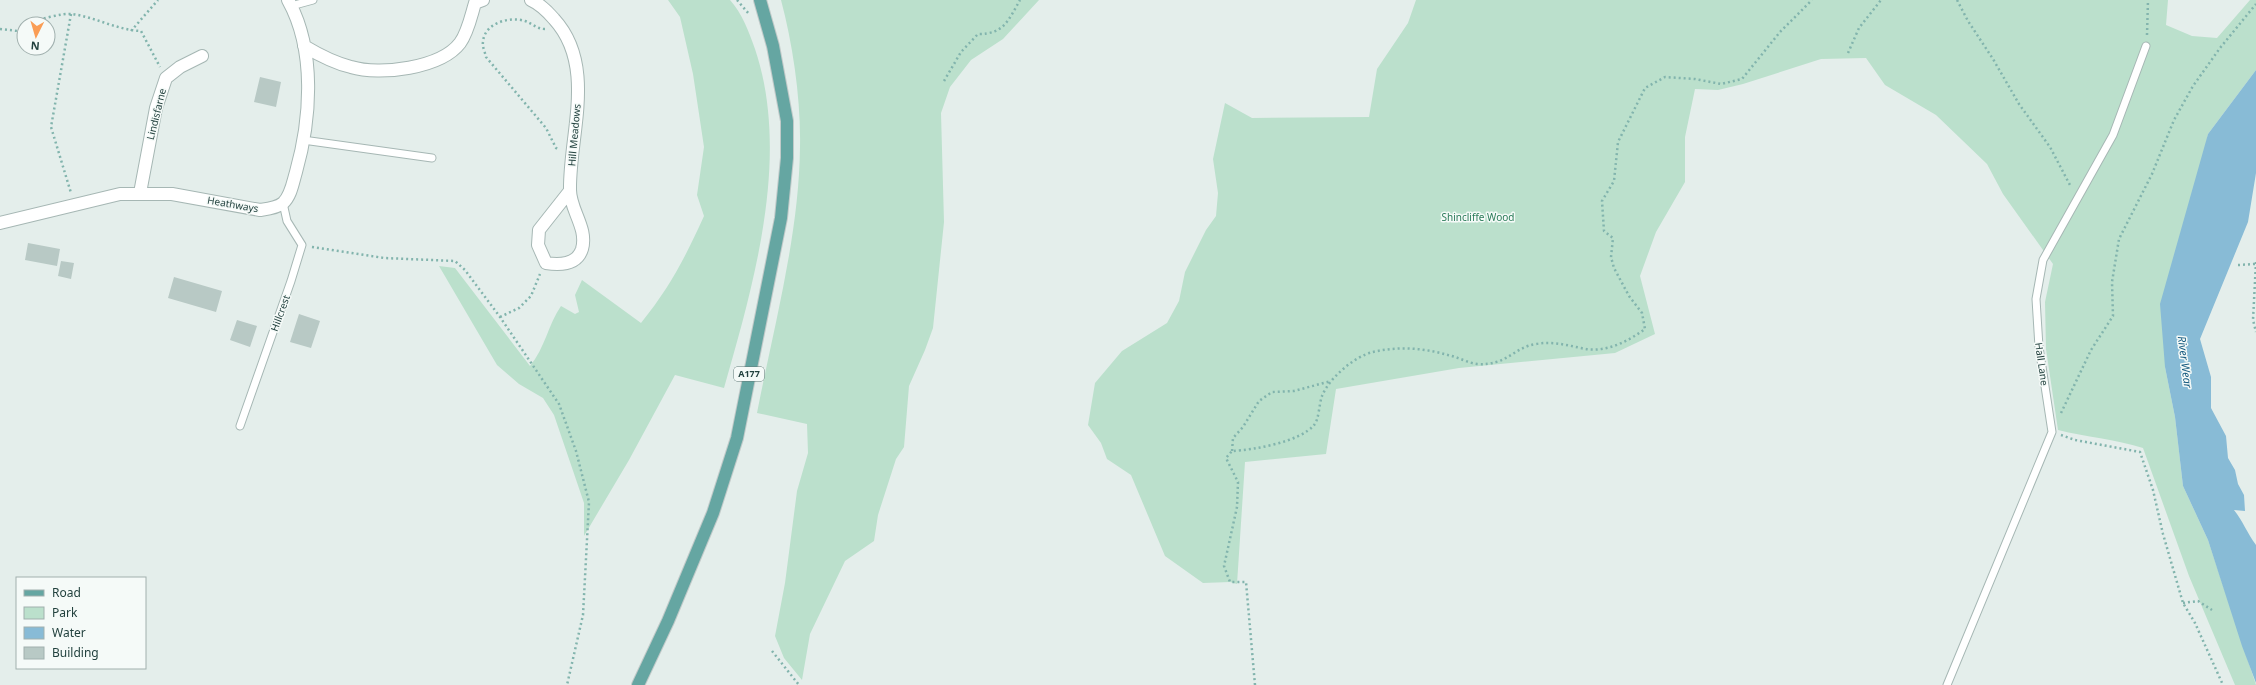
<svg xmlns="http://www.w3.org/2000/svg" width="2256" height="685" viewBox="0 0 2256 685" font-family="'Noto Sans',sans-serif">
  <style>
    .green { fill: #bbe0cc }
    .water { fill: #88bbd6 }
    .building { fill: #b8c9c5 }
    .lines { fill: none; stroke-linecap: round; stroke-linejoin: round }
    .service-casing { stroke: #a6b7b4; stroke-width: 9 }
    .minor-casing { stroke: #a6b7b4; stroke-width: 14 }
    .primary-casing { stroke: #c1cac9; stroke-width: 14 }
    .path { stroke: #82b4ad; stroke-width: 2.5; stroke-dasharray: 2 3; stroke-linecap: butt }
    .service { stroke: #fff; stroke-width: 7 }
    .minor { stroke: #fff; stroke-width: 12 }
    .primary { stroke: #65a6a2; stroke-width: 12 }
    .labels { text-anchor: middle; stroke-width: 3; stroke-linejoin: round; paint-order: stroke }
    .shield { fill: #f5faf8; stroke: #617876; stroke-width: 1 }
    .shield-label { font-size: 9px; font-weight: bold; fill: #22413e }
    .street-label { font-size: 10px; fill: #22413e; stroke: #f5faf8 }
    .park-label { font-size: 10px; fill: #297b58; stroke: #f5faf8 }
    .water-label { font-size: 11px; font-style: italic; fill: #175c81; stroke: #f5faf8 }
  </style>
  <rect width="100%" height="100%" fill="#e4eeeb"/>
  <path class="green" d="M668 0H730C742 13 749 32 755 49 791 156 754 283 724 388L675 375 629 460 584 536V503L554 415 543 398 519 384 497 365 439 266 455 268 530 366C545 348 548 325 561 306L575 314 579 312 575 295 582 280 641 323C670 287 685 258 704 216L697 195 704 147 693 74 680 17Z
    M781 0H1039L1003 39 971 60 950 87 941 113 944 222 933 328 925 350 909 386 904 447 896 459 878 515 874 541 845 561 810 634 802 680 784 658 775 636 785 583 797 491 808 453 807 424 757 413C774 325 799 236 800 147 801 100 793 45 781 0Z
    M1416 0H2168L2166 25 2192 36 2217 38 2250 0H2256V70L2208 134 2165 367 2175 417 2183 486 2208 540 2256 685H2235L2189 576 2143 448C2115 439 2086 437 2058 430L2046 349 2045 302 2053 264 2003 194 1987 164 1936 115 1885 85 1866 58 1821 59 1743 84 1718 90 1695 89 1685 137V182L1656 232 1640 276 1655 334 1615 353 1459 368 1336 389 1326 454 1245 462 1237 584 1230 582 1203 583 1165 556 1131 475 1107 459 1101 443 1088 425 1095 383 1122 351 1167 323 1179 301 1185 272 1206 230 1216 216 1218 193 1213 159 1225 103 1252 118 1369 117 1377 69 1408 23Z"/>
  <path class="water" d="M2256 70V173L2248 222 2200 339 2211 377V408L2226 436 2228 458 2235 470 2238 484 2244 495 2245 511 2234 510C2243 521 2247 533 2256 545V683L2242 646 2208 540 2183 486 2175 417 2165 367 2160 304 2208 134Z"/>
  <path class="building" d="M260 77 281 82 276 107 254 102Z
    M28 243 60 249 57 266 25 260Z
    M61 261 74 263 71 279 58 276Z
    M174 277 222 291 216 312 168 298Z
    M299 314 320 321 311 348 290 342Z
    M237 320 257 326 250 347 230 340Z"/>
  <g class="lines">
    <defs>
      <path id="service" d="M291 6 313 0
        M303 140 432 158
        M240 426 291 281 302 245 287 221 283 203
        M1947 685 2052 432 2039 347 2036 299 2043 260 2113 135 2146 46"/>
      <path id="minor" d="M531 0C540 4 548 12 554 19 597 66 569 135 570 190 570 210 588 228 582 249 577 265 559 265 546 263L538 245 539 230 569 192
        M304 46C319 55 334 63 351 67 380 76 441 68 460 43 468 32 471 16 475 3L483 0
        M140 193 156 108 166 78 180 67 202 56
        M0 223 120 194H172L260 210C267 209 277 208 283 203 291 196 293 182 296 172 311 119 316 50 288 0"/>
      <path id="primary" d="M638 685 668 621 713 513 737 438 781 218 787 158V121L773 46 760 0"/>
    </defs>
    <use href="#service" class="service-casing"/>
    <use href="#minor" class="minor-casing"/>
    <use href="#primary" class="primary-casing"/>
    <path class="path" d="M737 0 749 14
      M1957 0 1968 21 1993 59 2019 104 2050 147 2071 187
      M71 14 51 127 71 193
      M30 24C38 19 63 13 72 14 95 17 117 30 141 31L160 67
      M0 29 18 31 24 27
      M545 29C537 29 533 24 525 21 510 16 484 23 483 42 482 46 485 52 486 57L546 128 556 148 559 149
      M131 31 158 0
      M2147 35 2148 0
      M1848 53 1859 28 1881 0
      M944 81 961 52 978 34C1004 34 1008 21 1020 0
      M312 247 384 258 455 261 465 270 500 317 559 404 576 451 589 502 583 615 567 685
      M2256 262 2253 320 2256 332
      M2238 265 2255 264
      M500 317 519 308 531 296 540 274
      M2061 413 2091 350 2113 316 2112 282 2119 239 2152 174 2174 120 2193 86 2220 48 2256 4
      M2061 435 2075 440 2140 452 2153 490 2163 534 2183 603 2195 623 2223 685
      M1232 451 1233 438 1243 427 1259 401 1272 392 1294 391 1331 381
      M2183 603 2198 601 2212 610
      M772 651 799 685
      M1255 685 1246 582H1230L1224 566 1237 507 1238 482 1226 458 1232 451C1253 450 1300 442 1314 425 1319 420 1319 404 1322 396 1329 378 1355 356 1373 352 1398 346 1424 348 1448 355 1458 357 1468 363 1477 364 1507 366 1514 347 1536 344 1552 341 1566 345 1581 348 1604 354 1627 342 1645 329L1642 313 1629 296 1614 268 1611 257 1613 238 1604 231 1602 201 1614 181 1618 142 1645 88 1665 77 1695 79 1721 84 1742 79 1780 32 1812 0"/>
    <use href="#service" class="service"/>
    <use href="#minor" class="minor"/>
    <use href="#primary" class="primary"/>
  </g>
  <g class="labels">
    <rect class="shield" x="734" y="367" width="30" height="14" rx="3"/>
    <g class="shield-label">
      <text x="749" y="377">A177</text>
    </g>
    <g class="street-label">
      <text transform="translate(156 114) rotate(-76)" y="4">Lindisfarne</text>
      <text transform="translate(574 135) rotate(-85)" y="4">Hill Meadows</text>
      <text transform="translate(233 204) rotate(10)" y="4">Heathways</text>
      <text transform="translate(280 313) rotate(-70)" y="4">Hillcrest</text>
      <text transform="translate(2042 364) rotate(82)" y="4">Hall Lane</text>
    </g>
    <g class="park-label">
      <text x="1478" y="221">Shincliffe Wood</text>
    </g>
    <g class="water-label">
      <text transform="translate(2185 362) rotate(83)" y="4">River Wear</text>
    </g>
  </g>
  <rect x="16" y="577" width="130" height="92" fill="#f5faf8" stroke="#a1b0ae"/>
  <rect x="24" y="590" width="20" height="6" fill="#65a6a2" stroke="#a1b0ae"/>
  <text x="52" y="597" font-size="12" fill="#22413e">Road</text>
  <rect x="24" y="607" width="20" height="12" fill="#bbe0cc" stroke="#a1b0ae"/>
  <text x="52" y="617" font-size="12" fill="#22413e">Park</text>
  <rect x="24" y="627" width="20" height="12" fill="#88bbd6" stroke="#a1b0ae"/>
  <text x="52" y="637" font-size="12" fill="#22413e">Water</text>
  <rect x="24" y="647" width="20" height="12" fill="#b8c9c5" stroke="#a1b0ae"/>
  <text x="52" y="657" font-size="12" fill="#22413e">Building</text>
  <g transform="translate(36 36) rotate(185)"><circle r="19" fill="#f5faf8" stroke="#a1b0ae"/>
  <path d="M0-3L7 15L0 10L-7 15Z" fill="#fa9d55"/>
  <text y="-6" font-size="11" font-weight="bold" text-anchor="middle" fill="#22413e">N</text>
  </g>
</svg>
